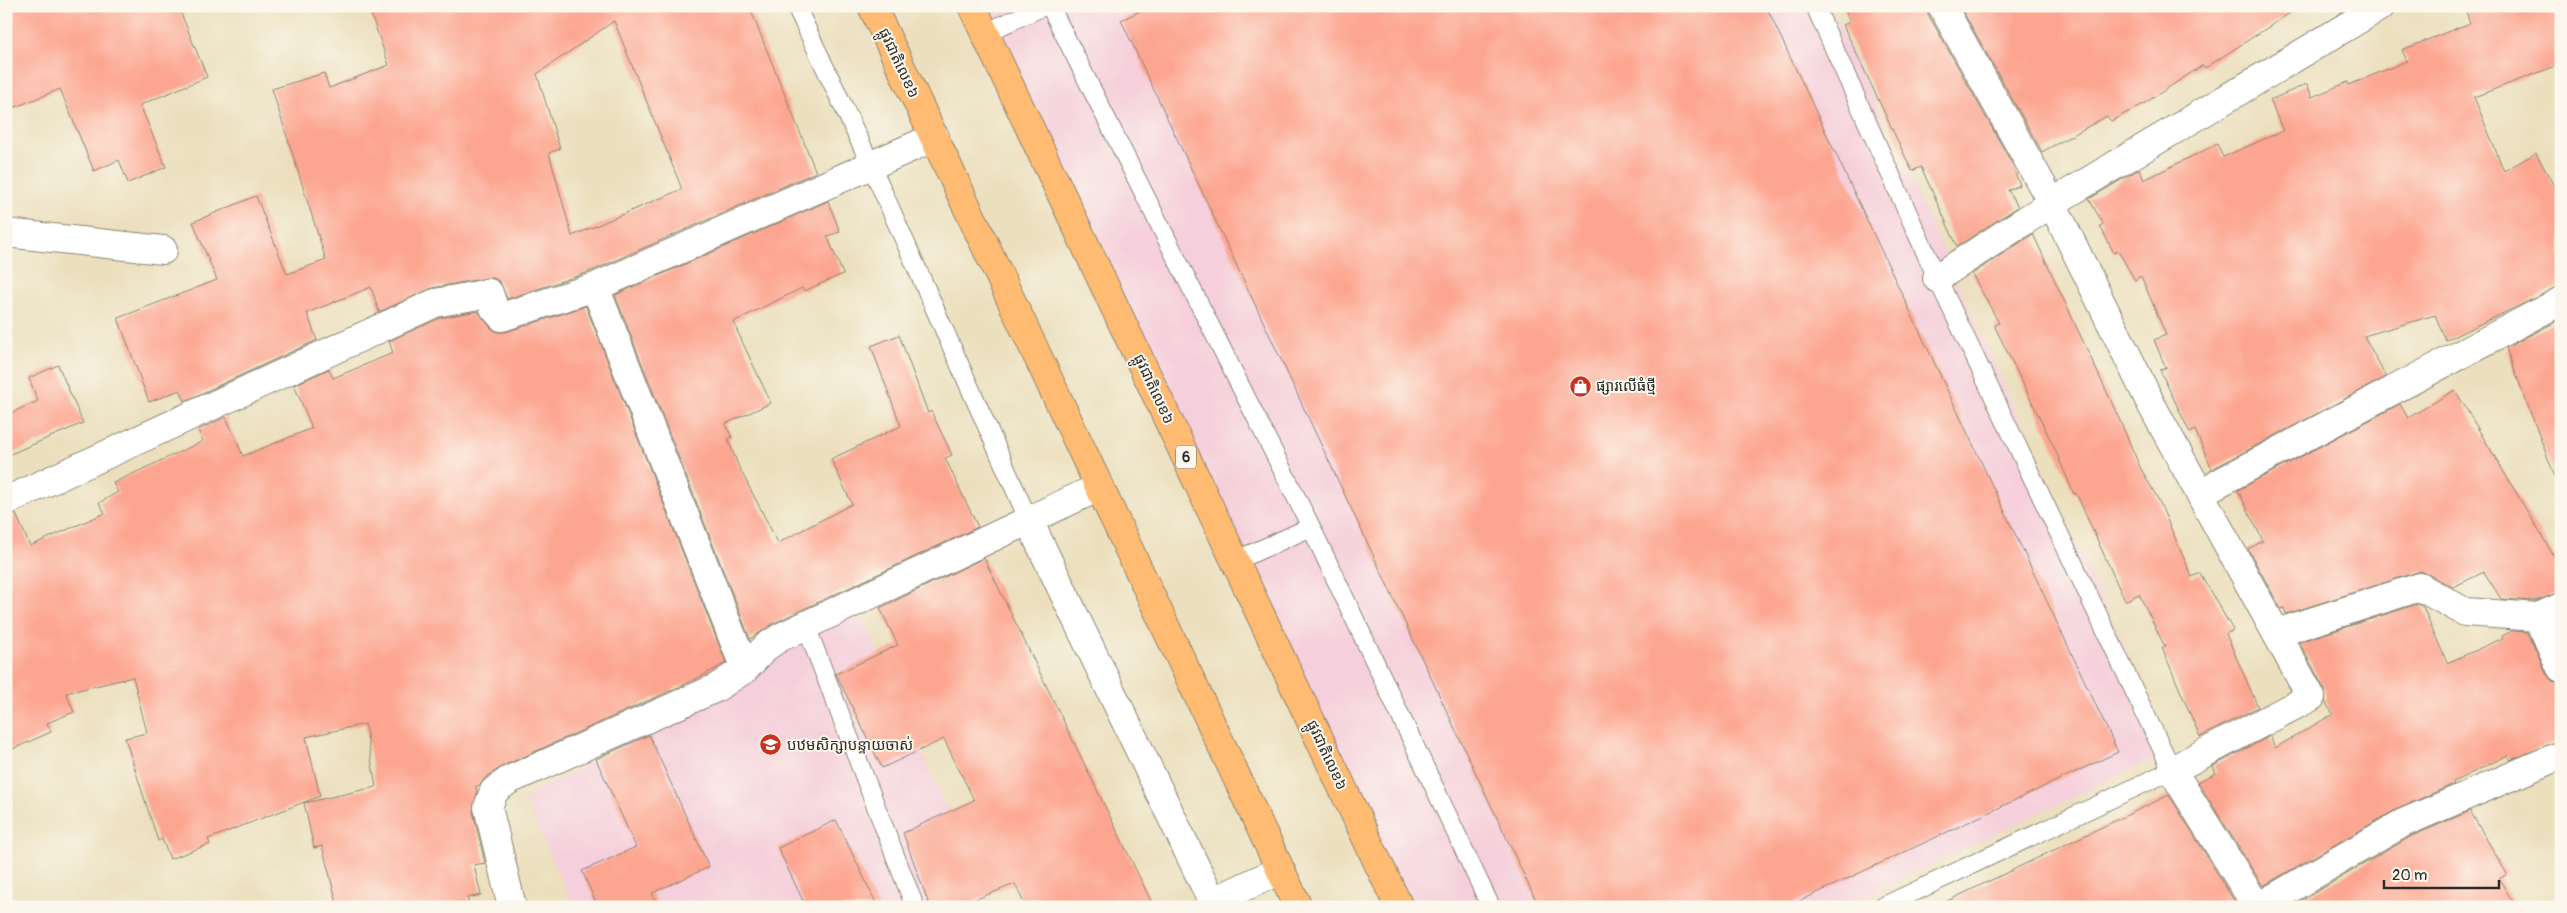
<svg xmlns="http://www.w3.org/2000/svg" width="2567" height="913" viewBox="0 0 2567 913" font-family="Pangolin,'Noto Sans Khmer',sans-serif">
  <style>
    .built { fill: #f5cfdb }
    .building { fill: #fca691; fill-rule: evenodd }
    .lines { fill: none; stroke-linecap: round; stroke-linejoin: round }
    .service-casing { stroke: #8b8574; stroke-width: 20 }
    .minor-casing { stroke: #8b8574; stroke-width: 30 }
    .primary-casing { stroke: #8b8574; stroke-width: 30 }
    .service { stroke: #fff; stroke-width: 18 }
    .minor { stroke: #fff; stroke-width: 28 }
    .primary { stroke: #ffbb71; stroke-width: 28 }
    .labels { text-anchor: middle; stroke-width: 4; stroke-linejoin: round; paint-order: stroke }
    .shield { fill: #fbf7ec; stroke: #696865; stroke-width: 1 }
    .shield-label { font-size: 14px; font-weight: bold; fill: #2b2b2b }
    .street-label { font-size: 15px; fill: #2b2b2b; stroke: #fbf7ec }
    .poi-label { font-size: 15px; fill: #2b2b2b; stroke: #fbf7ec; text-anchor: start }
  </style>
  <rect width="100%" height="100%" fill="#fbf7ec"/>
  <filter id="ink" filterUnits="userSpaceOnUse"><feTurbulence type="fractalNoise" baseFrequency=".02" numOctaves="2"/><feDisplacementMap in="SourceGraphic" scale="10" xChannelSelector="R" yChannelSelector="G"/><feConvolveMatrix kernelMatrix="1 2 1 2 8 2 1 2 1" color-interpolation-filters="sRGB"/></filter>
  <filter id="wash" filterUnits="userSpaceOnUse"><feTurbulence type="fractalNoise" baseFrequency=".0096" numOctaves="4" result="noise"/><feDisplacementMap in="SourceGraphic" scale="20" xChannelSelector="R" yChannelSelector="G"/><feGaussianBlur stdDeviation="1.12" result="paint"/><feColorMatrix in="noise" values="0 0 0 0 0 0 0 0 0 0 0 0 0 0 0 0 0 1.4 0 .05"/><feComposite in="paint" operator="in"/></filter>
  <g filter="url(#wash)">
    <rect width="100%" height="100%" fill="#ebdfbd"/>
    <path class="built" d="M1015 6H1831L2171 750 1842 907H1402L982 21Z
      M858 608 991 907H574L524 799 721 690 775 647Z"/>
    <g id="blocks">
      <path class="building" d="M6 6H178L207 77 140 105 166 167 128 183 119 160 94 171 60 89 6 111Z
        M368 6H749L816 172 589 272 507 299 500 282 494 278H486L432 288 379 312 371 287 307 313 317 340 185 401 180 390 149 402 118 318 217 280 193 222 256 196 287 274 326 260 272 89 324 73 329 88 389 65ZM614 21 682 189 572 236 549 153 560 149 537 74Z
        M1151 6H1766L2118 752 1787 907H1539L1121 20Z
        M1843 6H1926L1928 14 2014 167 2013 168 2020 185 2008 190 2018 207 1957 246 1921 167 1912 171 1843 25 1850 22Z
        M1960 6H2301L2205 68 2203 65 2145 103 2111 121 2107 116 2042 152Z
        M2464 6H2561V64L2474 97 2504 171 2536 153 2561 199V286L2446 340 2435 315 2364 336 2386 377 2212 469 2195 430 2190 433 2160 370 2166 368 2154 340 2166 335 2141 276 2135 280 2118 251 2114 253 2100 226 2103 224 2089 199 2139 169 2144 180 2217 144 2223 157 2283 131 2270 100 2307 84 2312 97 2348 82 2349 85 2407 61 2402 50 2470 23Z
        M828 201 840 232 827 236 843 274 804 291 802 288 733 322 771 403 725 424 732 437 728 439 738 465 778 543 852 504 831 459 901 426 871 346 899 335 928 413 931 411 952 455 945 458 978 527 774 623 750 639 615 295Z
        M2033 234 2118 416 2140 467 2159 501 2192 577 2200 573 2233 630 2226 634 2258 707 2200 737 2162 648 2165 647 2139 594 2125 601 2076 493 2074 494 2053 445 1994 325 1999 323 1972 274Z
        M586 306 726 663 694 680 503 766 485 778 480 785 476 786 477 793 473 811 485 863 474 865 481 895 467 898 470 907H338L322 846 314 848 304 803 376 787 365 724 306 737 320 796 208 839 210 844 170 859 162 839 158 841 125 738 147 733 133 677 66 693 74 712 47 723 51 732 6 752V516L16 514 30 546 105 513 99 503 118 492 113 483 203 441 198 430 226 417 243 456 312 428 294 385 329 369 333 378 393 353 389 341 440 318 478 311 491 328 497 332H506Z
        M2561 319V485H2558L2506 348Z
        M58 365 83 423 6 456V415L38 401 29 378Z
        M2455 390 2561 568V592L2535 601 2501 599 2484 572 2453 587 2421 571 2286 614 2284 608 2281 609 2248 549 2263 541 2238 490 2400 404 2408 418Z
        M984 558 1154 907H1026L1015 884 956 907H930L903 833 974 800 944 739 882 768 836 674 898 645 880 608Z
        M2418 604 2423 607 2447 663 2503 638 2502 636 2512 631 2528 632 2547 675 2552 681 2561 683V740L2510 760 2508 755 2453 782 2454 784 2397 809 2263 886 2198 782 2216 773 2213 766 2270 736 2275 748 2333 714 2325 702V690L2299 642Z
        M649 735 709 867 652 893 658 907H598L582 871 636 847 596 759Z
        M2169 795 2238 907H1935Z
        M2470 811 2507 874 2499 879 2516 907H2290L2410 837Z
        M836 820 878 907H806L778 848Z"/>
    </g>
  </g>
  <g filter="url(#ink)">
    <use href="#blocks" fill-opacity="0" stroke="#8b8574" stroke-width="1"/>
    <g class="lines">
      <defs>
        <path id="service" d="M796 6 871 165 1029 521
          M1050 6 1311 527 1491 907
          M1815 6 1937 278 2172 770 1882 907
          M985 33 1044 6
          M1235 561 1311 527
          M806 626 915 907"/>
        <path id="minor" d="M1942 6 2052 203 2152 406 2311 697 2172 770 2257 907
          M6 233 163 250
          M1937 278 2052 203 2381 6
          M595 287 745 669
          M2200 493 2561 301
          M6 501 435 303 489 293 494 308 502 317 595 287 935 137
          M1029 521 1215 907
          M2538 617 2561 607
          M2277 633 2420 587 2465 612 2538 617 2561 668
          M1212 902 1280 870
          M512 907 488 807 494 791 509 780 716 688 745 669 767 646 781 637 1099 487
          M2258 907 2403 823 2561 755"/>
        <path id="primary" d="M872 6 1298 907
          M972 6 1399 907"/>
      </defs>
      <use href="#service" class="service-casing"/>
      <use href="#minor" class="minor-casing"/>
      <use href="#primary" class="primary-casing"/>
      <use href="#service" class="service"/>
      <use href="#minor" class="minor"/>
      <use href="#primary" class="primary"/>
    </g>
  </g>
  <defs>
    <symbol id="shop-disc" viewBox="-11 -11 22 22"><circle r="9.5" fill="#c8321e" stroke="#fbf7ec"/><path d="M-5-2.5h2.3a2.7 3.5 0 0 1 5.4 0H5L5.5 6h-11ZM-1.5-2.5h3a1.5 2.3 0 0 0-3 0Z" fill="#fff"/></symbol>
    <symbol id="school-disc" viewBox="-11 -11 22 22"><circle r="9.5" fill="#c8321e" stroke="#fbf7ec"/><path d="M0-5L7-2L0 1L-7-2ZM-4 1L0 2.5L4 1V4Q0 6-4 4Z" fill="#fff"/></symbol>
  </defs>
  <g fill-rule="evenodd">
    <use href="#shop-disc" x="1568" y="374" width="25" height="25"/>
    <use href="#school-disc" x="758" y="732" width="25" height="25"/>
  </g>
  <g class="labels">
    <rect class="shield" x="1176" y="445.5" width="20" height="23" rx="4"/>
    <g class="shield-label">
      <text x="1186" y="462">6</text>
    </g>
    <g class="street-label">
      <text transform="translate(899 63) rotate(65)" y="5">ផ្លូវជាតិលេខ៦</text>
      <text transform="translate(1154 389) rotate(65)" y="5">ផ្លូវជាតិលេខ៦</text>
      <text transform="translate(1327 755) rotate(65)" y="5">ផ្លូវជាតិលេខ៦</text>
    </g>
    <g class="poi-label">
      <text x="1596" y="391">ផ្សារលើធំថ្មី</text>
      <text x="787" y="750">បឋមសិក្សាបន្ទាយចាស់</text>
    </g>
  </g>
  <rect width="2567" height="913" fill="none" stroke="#fbf7ec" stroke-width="25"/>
  <path d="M2384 880v8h115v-8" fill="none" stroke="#2b2b2b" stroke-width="2.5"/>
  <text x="2392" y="880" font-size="15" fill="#2b2b2b" stroke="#fbf7ec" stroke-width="4" paint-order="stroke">20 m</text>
</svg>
